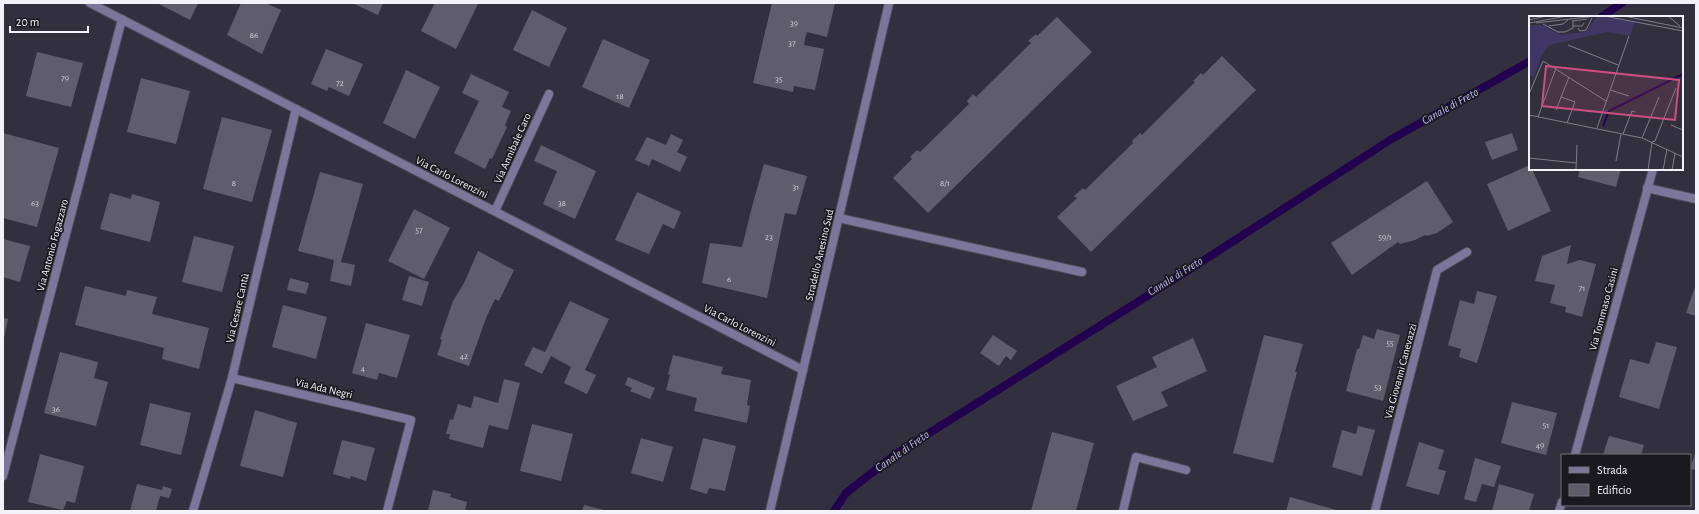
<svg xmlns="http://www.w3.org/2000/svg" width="1699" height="514" font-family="'Alegreya Sans',sans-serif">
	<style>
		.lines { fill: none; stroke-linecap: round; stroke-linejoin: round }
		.stream { stroke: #22024f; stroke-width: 8 }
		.building { fill: #5f5d6c }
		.service-casing { stroke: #514f5c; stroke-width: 10 }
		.minor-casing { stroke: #514f5c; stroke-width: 10 }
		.service { stroke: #7c769b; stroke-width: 8 }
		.minor { stroke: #7c769b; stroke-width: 8 }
		.labels { text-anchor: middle; stroke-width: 3.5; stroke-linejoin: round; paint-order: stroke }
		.number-label { font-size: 9px; fill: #cecdd7 }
		.street-label { font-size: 11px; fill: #f3f2fb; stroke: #1a191f }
		.water-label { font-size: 12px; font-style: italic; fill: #bfb4f5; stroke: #1a191f }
		.inset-river { fill: none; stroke: #22024f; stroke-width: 2 }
		.inset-road { fill: none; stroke: #7f7e8a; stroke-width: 1 }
		.view { fill: #ce4e83; fill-opacity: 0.15; stroke: #ce4e83; stroke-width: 2 }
		.inset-edge { fill: none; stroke: #f3f2fb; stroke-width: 2 }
	</style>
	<rect width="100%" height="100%" fill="#32303e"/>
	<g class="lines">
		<!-- stream -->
		<g class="stream">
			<path d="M1601,17L1622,3"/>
			<path d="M834,511L846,493L896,454L1198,264L1390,140L1530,61"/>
		</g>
	</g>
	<!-- building -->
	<g class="building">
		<path d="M157,3H198L190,20Z"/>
		<path d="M241,3H266L281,10L262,54L227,35Z"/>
		<path d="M352,3H383L378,15Z"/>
		<path d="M435,3L478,4L456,49L421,31Z"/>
		<path d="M772,3H835L827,37L807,32L805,39L804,45L824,49L815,90L794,86L793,92L753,83Z"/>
		<path d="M532,10L567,28L549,67L513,50Z"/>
		<path d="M1057,17L1092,52L928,213L893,178L912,159L910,157L917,150L920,152L969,104L967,101L973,94L976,97L1031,43L1028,41L1036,34L1037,36Z"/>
		<path d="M603,39L650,60L629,108L582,87Z"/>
		<path d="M326,49L363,64L349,96L329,87L327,91L311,84Z"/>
		<path d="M37,52L83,63L71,107L26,96Z"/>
		<path d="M1222,56L1256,90L1091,252L1057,217L1077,198L1074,196L1083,188L1085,190L1133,143L1132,141L1140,133L1142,135L1195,82L1193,81L1201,73L1203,75Z"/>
		<path d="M406,70L440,87L415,139L383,123Z"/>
		<path d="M471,74L509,92L502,107L511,111L505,125L507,127L492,159L490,158L485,169L454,153L479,101L462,93Z"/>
		<path d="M141,78L190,91L176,144L127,132Z"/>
		<path d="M222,117L272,130L252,202L203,189Z"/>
		<path d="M3,133L59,148L37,227L3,218Z"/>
		<path d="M1512,133L1518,150L1492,160L1485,142Z"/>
		<path d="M671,134L683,140L677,152L687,157L680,172L652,159L649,166L635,160L647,137L666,145Z"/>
		<path d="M541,145L596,171L575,219L543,204L557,171L534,161Z"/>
		<path d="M764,164L807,176L796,215L785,213L767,298L702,283L710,243L742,247L753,203Z"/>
		<path d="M1530,165V169H1532L1551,211L1508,231L1487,184Z"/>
		<path d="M1580,169H1621L1616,187L1578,177Z"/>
		<path d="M320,172L363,184L341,262L355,265L351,286L330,281L334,260L298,251Z"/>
		<path d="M1427,181L1453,222L1437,233L1427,236L1425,235L1415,240L1400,244L1398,242L1352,275L1331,243Z"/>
		<path d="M637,192L681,212L674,229L663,224L649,254L615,240Z"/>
		<path d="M110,193L131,199L132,194L160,202L150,242L100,229Z"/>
		<path d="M414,209L450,228L424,279L388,261Z"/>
		<path d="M194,236L234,246L222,292L182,282Z"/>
		<path d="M3,239L30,246L20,282L3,277Z"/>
		<path d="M1571,245L1567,264L1580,260L1596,264L1582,317L1565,312L1566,307L1550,303L1555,285L1535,281L1542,256Z"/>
		<path d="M478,251L514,270L499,301L495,299L486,318L469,366L437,355L442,340L440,339L453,301L464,283Z"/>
		<path d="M409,276L429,282L422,306L402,300Z"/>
		<path d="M290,278L309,283L306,294L287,290Z"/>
		<path d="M1696,284V316L1686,313Z"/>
		<path d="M85,286L126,296L127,290L157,297L152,314L209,328L199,369L162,359L164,348L75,325Z"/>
		<path d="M1477,291L1497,296L1477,363L1459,357L1461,349L1448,345L1460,300L1474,304Z"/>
		<path d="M570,301L609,319L585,370L596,375L587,394L564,383L571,367L551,356L542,374L524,365L533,347L545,352Z"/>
		<path d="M283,305L327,317L316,359L272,347Z"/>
		<path d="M3,318L8,319L4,338H3Z"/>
		<path d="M366,323L410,335L397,378L379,373L377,380L352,373Z"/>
		<path d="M1377,329L1400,335L1383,401L1346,391L1357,349H1359L1363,335L1374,339Z"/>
		<path d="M993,335L1017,351L1011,360L1006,356L999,366L980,353Z"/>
		<path d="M1264,335L1303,344L1295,372H1297L1273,463L1233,453Z"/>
		<path d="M1193,338L1207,371L1161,392L1168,406L1133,421L1116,386L1157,367L1152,357Z"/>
		<path d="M1656,342L1677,347L1659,409L1619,397L1630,359L1649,364Z"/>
		<path d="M60,352L98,362L94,378L108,382L96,426L44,413Z"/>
		<path d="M673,355L723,367L721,374L751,380L747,405L750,406L747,423L694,411L697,398L666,390L670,375L668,374Z"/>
		<path d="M628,377L655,388L650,399L630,391L632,388L625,385Z"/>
		<path d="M504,379L520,383L508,430L489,425L483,448L449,439L450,434H446L450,419L453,420L458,404L471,408L474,396L498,403Z"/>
		<path d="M1512,402L1557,413L1546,455L1501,443Z"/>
		<path d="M150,403L191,413L181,455L140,445Z"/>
		<path d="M255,410L297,423L283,477L240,466Z"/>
		<path d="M532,424L573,434L561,481L520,471Z"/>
		<path d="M1358,426L1375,430L1362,476L1332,467L1342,430L1356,434Z"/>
		<path d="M1052,432L1094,443L1076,511H1031Z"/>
		<path d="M1609,436L1644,445L1641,455H1603Z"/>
		<path d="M641,438L673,447L663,482L631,473Z"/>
		<path d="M703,438L736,446L725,491L709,488L707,494L690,489Z"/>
		<path d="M342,440L375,448L366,481L351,476L350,479L333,474Z"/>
		<path d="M1419,442L1444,450L1438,469L1446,471L1439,495L1406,486Z"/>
		<path d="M1696,451V470L1690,469Z"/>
		<path d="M40,454L84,466L75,503L67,501L63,510L28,502Z"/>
		<path d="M1475,458L1501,466L1494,487L1482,484L1476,502L1464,499Z"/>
		<path d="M137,484L162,490L163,486L172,489L169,498L160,496L156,511H130Z"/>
		<path d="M1499,484L1534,494L1529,511H1492Z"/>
		<path d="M433,490L451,494L450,497L467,502L465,511H428Z"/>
		<path d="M1290,497L1340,511H1286Z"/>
		<path d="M584,505L604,510V511H582Z"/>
	</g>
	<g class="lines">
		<!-- service casing -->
		<g class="service-casing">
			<path id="service" d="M839,218L1082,272"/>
		</g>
		<!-- minor casing -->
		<g class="minor-casing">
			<g id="minor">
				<path d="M90,3L803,370"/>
				<path d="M1647,188L1696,199"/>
				<path d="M495,211L549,94"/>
				<path d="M232,378L411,420L387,511"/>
				<path d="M1575,455L1653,169"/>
				<path d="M3,476L122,19"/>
				<path d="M193,511L232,378L296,109"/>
				<path d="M770,511L889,3"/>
				<path d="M1123,511L1136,457L1186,470"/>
				<path d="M1375,511L1437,270L1467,252"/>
				<path d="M1559,511L1562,502"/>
			</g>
		</g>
		<!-- service -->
		<use href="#service" class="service"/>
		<!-- minor -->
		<use href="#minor" class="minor"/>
	</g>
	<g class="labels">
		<!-- number labels -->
		<g class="number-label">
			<text x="794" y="26">39</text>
			<text x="254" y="38">86</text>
			<text x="792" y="46">37</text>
			<text x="65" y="81">79</text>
			<text x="779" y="82">35</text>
			<text x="340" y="86">72</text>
			<text x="620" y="99">18</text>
			<text x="234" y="186">8</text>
			<text x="945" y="186">8/1</text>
			<text x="796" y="190">31</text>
			<text x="35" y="206">63</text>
			<text x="562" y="206">38</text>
			<text x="419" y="233">57</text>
			<text x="769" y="240">23</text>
			<text x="1385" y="240">59/1</text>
			<text x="729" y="282">6</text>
			<text x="1582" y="291">71</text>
			<text x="1390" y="346">55</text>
			<text x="464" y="359">42</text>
			<text x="363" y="371">4</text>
			<text x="1378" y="390">53</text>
			<text x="56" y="412">36</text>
			<text x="1546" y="428">51</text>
			<text x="1540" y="448">49</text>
		</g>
		<!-- street labels -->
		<g class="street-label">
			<text transform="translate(512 148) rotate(-66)" y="4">Via Annibale Caro</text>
			<text transform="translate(452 177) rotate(27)" y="4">Via Carlo Lorenzini</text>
			<text transform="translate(52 245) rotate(-75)" y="4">Via Antonio Fogazzaro</text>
			<text transform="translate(819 255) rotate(-77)" y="4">Stradello Anesino Sud</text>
			<text transform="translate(237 308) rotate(-77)" y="4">Via Cesare Cantù</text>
			<text transform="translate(1603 309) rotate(-75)" y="4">Via Tommaso Casini</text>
			<text transform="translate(740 325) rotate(27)" y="4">Via Carlo Lorenzini</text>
			<text transform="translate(1400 371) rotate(-75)" y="4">Via Giovanni Canevazzi</text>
			<text transform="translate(324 388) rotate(13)" y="4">Via Ada Negri</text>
		</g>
		<!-- water labels -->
		<g class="water-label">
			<text transform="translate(1450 106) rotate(-29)" y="4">Canale di Freto</text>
			<text transform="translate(1175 276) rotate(-32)" y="4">Canale di Freto</text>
			<text transform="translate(902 451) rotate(-35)" y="4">Canale di Freto</text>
		</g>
	</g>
	<!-- overview -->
	<g transform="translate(1529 16)">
		<rect width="154" height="154" fill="#32303e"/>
		<path d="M69,0L106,6L101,20L78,16L20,29L12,41L5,61L0,59V9H13L32,19L56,16Z" fill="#413765"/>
		<path class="inset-river" d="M74,110L80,95L154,58"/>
		<path class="inset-road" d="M75,0L154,15M95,0L154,12M139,0L151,10M0,4L17,0M44,5L58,3M0,7L38,0M7,7L67,0M14,8L29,16H36L44,12V4M20,10L34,8L39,4M44,10H53L55,7M49,12L51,15L57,14L63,2M39,29L89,49M81,74L100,80M0,78L14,45L77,85M32,81L46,86L38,107M27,94L40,61M0,99L113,122L154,141M9,101L27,52M142,109L154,114M68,112L100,20M94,118L103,95L106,96M113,122L130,81M0,142L47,147M87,145L92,118M47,154L48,129M119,154L123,126L126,125L147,72M134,154L138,133M143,154L146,137"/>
		<path class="view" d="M17,50L150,64L146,104L13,90Z"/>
		<rect width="154" height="154" class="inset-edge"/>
	</g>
	<!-- border -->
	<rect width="1699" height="514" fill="none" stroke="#f3f2fb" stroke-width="8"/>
	<!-- legend -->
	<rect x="1561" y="454" width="130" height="52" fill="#1a191f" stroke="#717077"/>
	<rect x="1569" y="467" width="20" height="6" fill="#7c769b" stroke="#717077"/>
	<text x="1597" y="474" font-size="12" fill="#f3f2fb">Strada</text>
	<rect x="1569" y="484" width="20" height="12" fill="#5f5d6c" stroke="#717077"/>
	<text x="1597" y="494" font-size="12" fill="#f3f2fb">Edificio</text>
	<!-- scale -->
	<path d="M10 26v6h78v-6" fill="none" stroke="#f3f2fb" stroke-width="2"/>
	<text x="16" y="26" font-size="12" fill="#f3f2fb" stroke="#1a191f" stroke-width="3" paint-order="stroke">20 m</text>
</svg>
